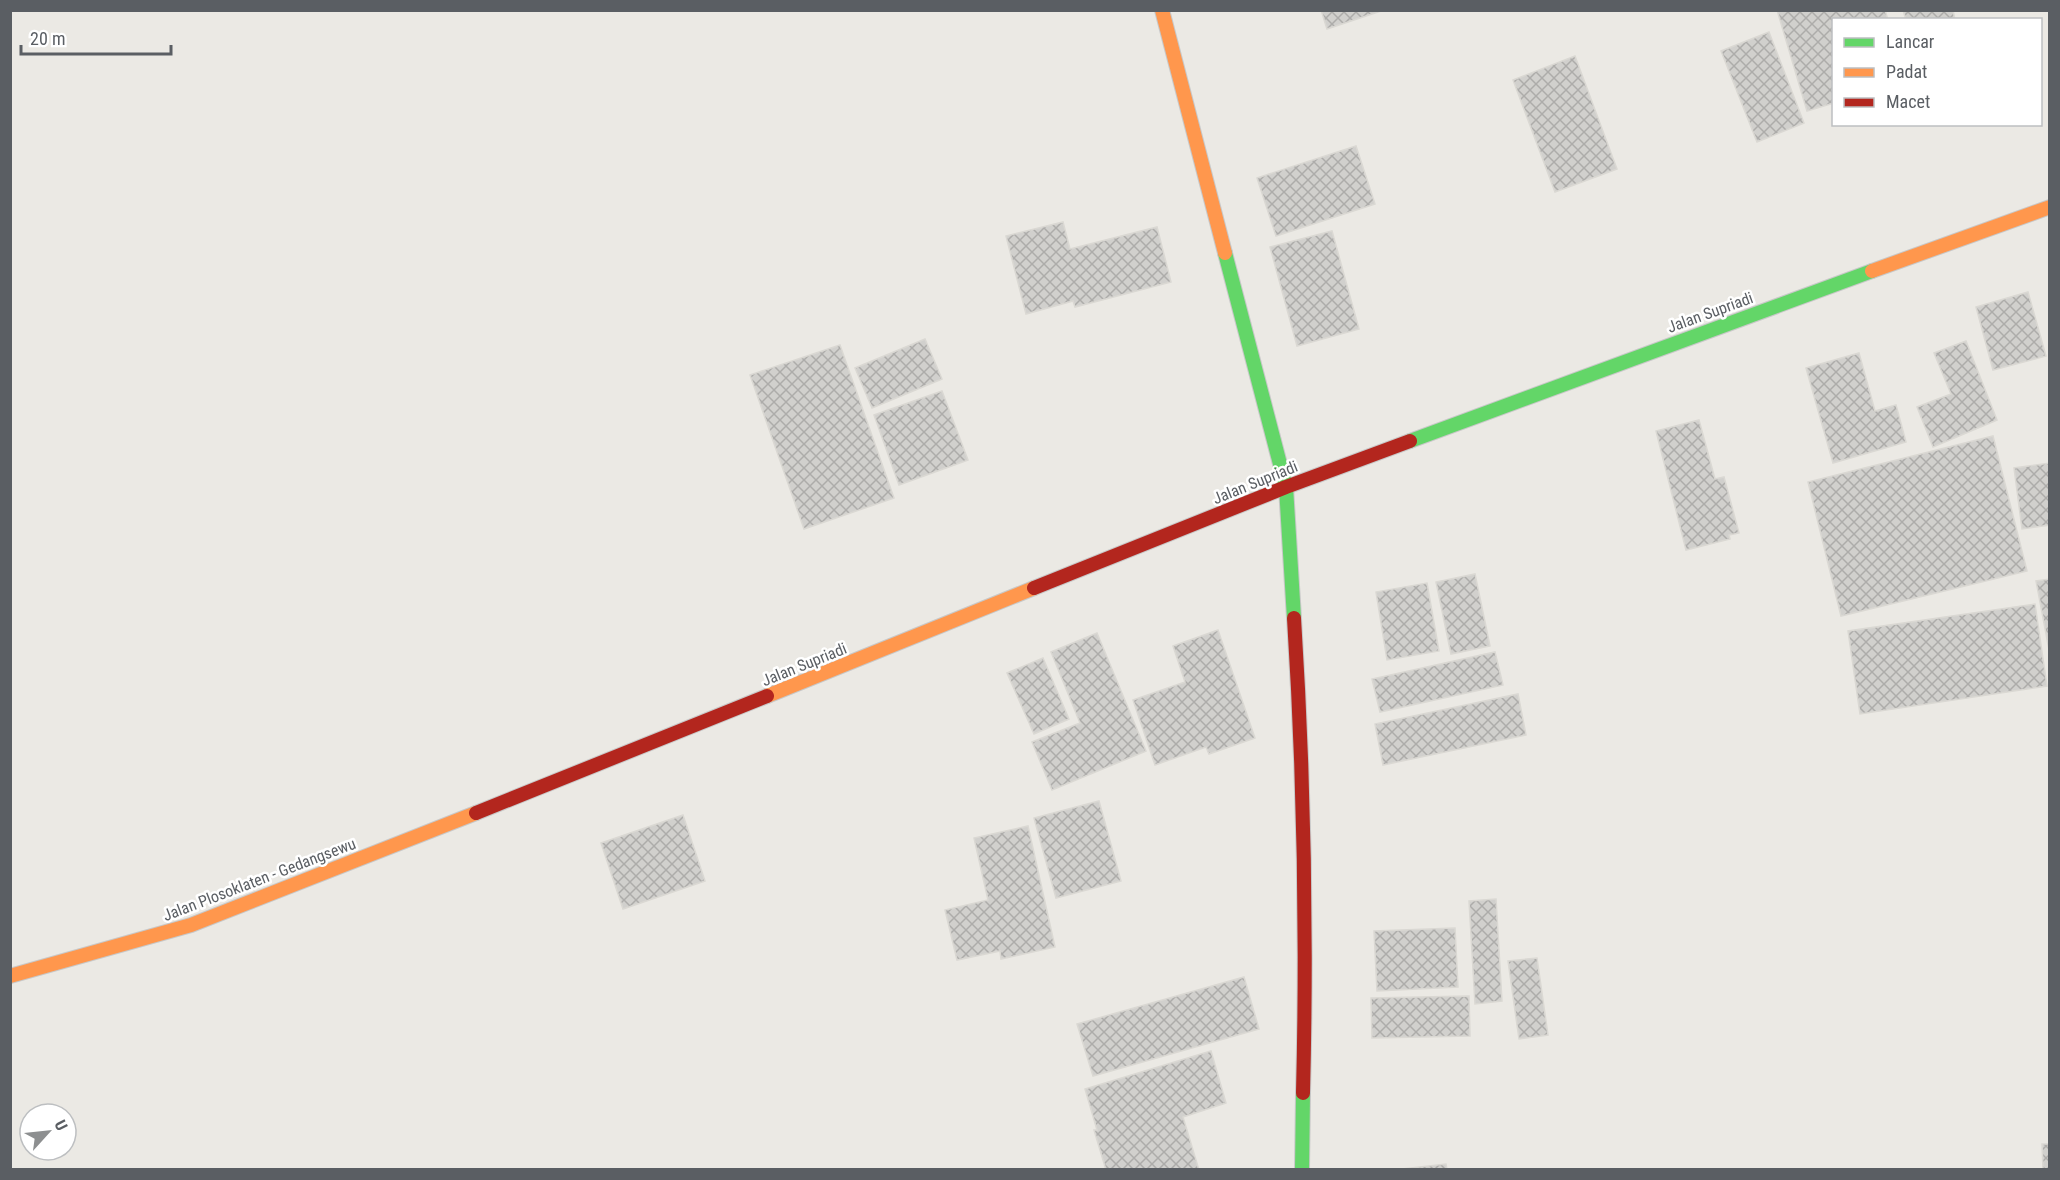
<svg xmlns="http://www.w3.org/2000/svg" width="2060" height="1180" font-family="'Roboto Condensed',sans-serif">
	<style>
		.building { fill: url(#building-cross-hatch); stroke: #dad8d3; stroke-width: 1.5 }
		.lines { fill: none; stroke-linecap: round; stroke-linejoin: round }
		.fast-casing { stroke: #c8c8c8; stroke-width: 16 }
		.slow-casing { stroke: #c8c8c8; stroke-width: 16 }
		.jam-casing { stroke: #c8c8c8; stroke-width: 16 }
		.fast { stroke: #63d668; stroke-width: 14 }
		.slow { stroke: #ff974d; stroke-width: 14 }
		.jam { stroke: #b3261e; stroke-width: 14 }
		.labels { text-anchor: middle; stroke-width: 5; stroke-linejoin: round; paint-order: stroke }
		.street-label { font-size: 16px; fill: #5a5e63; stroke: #fff }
	</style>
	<defs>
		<pattern id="building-cross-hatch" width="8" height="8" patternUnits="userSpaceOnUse" patternTransform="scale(1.5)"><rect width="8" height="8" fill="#d1d0cd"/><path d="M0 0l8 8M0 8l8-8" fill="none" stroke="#adacaa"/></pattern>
	</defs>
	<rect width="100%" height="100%" fill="#ebe9e4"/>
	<!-- building -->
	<g class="building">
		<path d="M1321,10H1384L1327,29Z"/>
		<path d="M1777,10H1885L1888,20H1834V103L1807,111Z"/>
		<path d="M1903,10H1953L1955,20H1906Z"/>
		<path d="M1769,32L1804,123L1757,142L1721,51Z"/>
		<path d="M1575,56L1617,169L1555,192L1513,80Z"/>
		<path d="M1356,146L1375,204L1276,236L1257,178Z"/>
		<path d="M1063,222L1070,249L1157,227L1171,282L1075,307L1073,301L1026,314L1006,236Z"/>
		<path d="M1332,231L1359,329L1297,346L1270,247Z"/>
		<path d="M2028,292L2046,356L1993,370L1976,307Z"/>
		<path d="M925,339L942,379L872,408L855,368Z"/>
		<path d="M1966,341L1997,420L1933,447L1917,407L1951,394L1934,353Z"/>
		<path d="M840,345L894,498L804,529L750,375Z"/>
		<path d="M1859,353L1875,411L1896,405L1906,442L1833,463L1806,368Z"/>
		<path d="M942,391L968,460L899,485L874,415Z"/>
		<path d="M1699,420L1715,479L1724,477L1739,533L1729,535L1730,539L1686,550L1656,431Z"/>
		<path d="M1993,436L2027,571L1841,616L1808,482Z"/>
		<path d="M2050,463V525L2022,529L2014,468Z"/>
		<path d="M1475,574L1490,646L1451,654L1436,582Z"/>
		<path d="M2050,579V655L2036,581Z"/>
		<path d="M1427,583L1439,651L1387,660L1376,592Z"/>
		<path d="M2035,604L2047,686L1860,714L1848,631Z"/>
		<path d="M1218,630L1255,738L1209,754L1206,747L1155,765L1133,700L1185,682L1173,646Z"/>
		<path d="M1097,633L1146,751L1052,790L1032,742L1080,723L1051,652Z"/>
		<path d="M1495,652L1503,685L1380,712L1372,679Z"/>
		<path d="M1043,658L1069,719L1034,734L1007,673Z"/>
		<path d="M1518,694L1526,735L1383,765L1375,724Z"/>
		<path d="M1099,801L1121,881L1056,898L1034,818Z"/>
		<path d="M683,815L705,881L623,909L601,843Z"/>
		<path d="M1028,826L1055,947L1001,959L1000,951L957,960L945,910L988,900L974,838Z"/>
		<path d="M1496,899L1502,1001L1475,1004L1469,901Z"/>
		<path d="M1455,928L1458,987L1377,991L1374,931Z"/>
		<path d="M1537,958L1548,1035L1519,1039L1508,961Z"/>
		<path d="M1244,977L1259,1029L1093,1076L1077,1024Z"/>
		<path d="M1469,996L1470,1036L1372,1038L1371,998Z"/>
		<path d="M1211,1051L1226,1103L1183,1117L1199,1170H1106L1094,1130H1097L1085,1089Z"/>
		<path d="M2042,1144H2050V1170H2043Z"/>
		<path d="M1446,1164L1447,1170H1393Z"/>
	</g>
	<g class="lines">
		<!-- fast casing -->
		<g class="fast-casing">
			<g id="fast">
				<path d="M1225,253L1286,487L1294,618"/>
				<path d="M1410,441L1872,271"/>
				<path d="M1302,1170L1303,1093"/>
			</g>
		</g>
		<!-- slow casing -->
		<g class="slow-casing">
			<g id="slow">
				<path d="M1162,10L1225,253"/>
				<path d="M1872,271L2050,207"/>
				<path d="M767,696L1034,588"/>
				<path d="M10,976L191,925L476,813"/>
			</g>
		</g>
		<!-- jam casing -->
		<g class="jam-casing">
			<g id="jam">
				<path d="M1034,588L1286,487L1410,441"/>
				<path d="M1294,618C1304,776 1307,935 1303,1093"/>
				<path d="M476,813L767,696"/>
			</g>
		</g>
		<!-- fast -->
		<use href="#fast" class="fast"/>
		<!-- slow -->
		<use href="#slow" class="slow"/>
		<!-- jam -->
		<use href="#jam" class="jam"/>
	</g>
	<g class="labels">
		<!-- street labels -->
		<g class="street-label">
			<text transform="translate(1710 312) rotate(-20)" y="6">Jalan Supriadi</text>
			<text transform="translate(1255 482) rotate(-22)" y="6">Jalan Supriadi</text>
			<text transform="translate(804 664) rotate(-22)" y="6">Jalan Supriadi</text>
			<text transform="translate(259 879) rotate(-21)" y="6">Jalan Plosoklaten - Gedangsewu</text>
		</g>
	</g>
	<!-- border -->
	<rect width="2060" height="1180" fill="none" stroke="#5a5e63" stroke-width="24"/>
	<!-- legend -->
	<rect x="1832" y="18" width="210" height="108" fill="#ffffff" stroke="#bdbfc1" stroke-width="1.5"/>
	<rect x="1844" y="38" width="30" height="9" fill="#63d668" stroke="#bdbfc1" stroke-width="1.5"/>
	<text x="1886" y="48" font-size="18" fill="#5a5e63">Lancar</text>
	<rect x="1844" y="68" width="30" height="9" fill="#ff974d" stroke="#bdbfc1" stroke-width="1.5"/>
	<text x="1886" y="78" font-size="18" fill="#5a5e63">Padat</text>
	<rect x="1844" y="98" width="30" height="9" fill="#b3261e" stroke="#bdbfc1" stroke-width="1.5"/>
	<text x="1886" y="108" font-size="18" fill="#5a5e63">Macet</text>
	<!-- north arrow -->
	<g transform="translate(48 1132) rotate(63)"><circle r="28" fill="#ffffff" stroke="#bdbfc1" stroke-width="1.5"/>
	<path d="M0-4.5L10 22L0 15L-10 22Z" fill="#8d8f90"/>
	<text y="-9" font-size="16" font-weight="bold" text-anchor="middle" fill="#5a5e63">U</text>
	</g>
	<!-- scale -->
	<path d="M21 45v9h150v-9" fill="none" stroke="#5a5e63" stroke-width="3"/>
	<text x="30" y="45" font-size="18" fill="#5a5e63" stroke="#ffffff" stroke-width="4.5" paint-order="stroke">20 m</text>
</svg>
